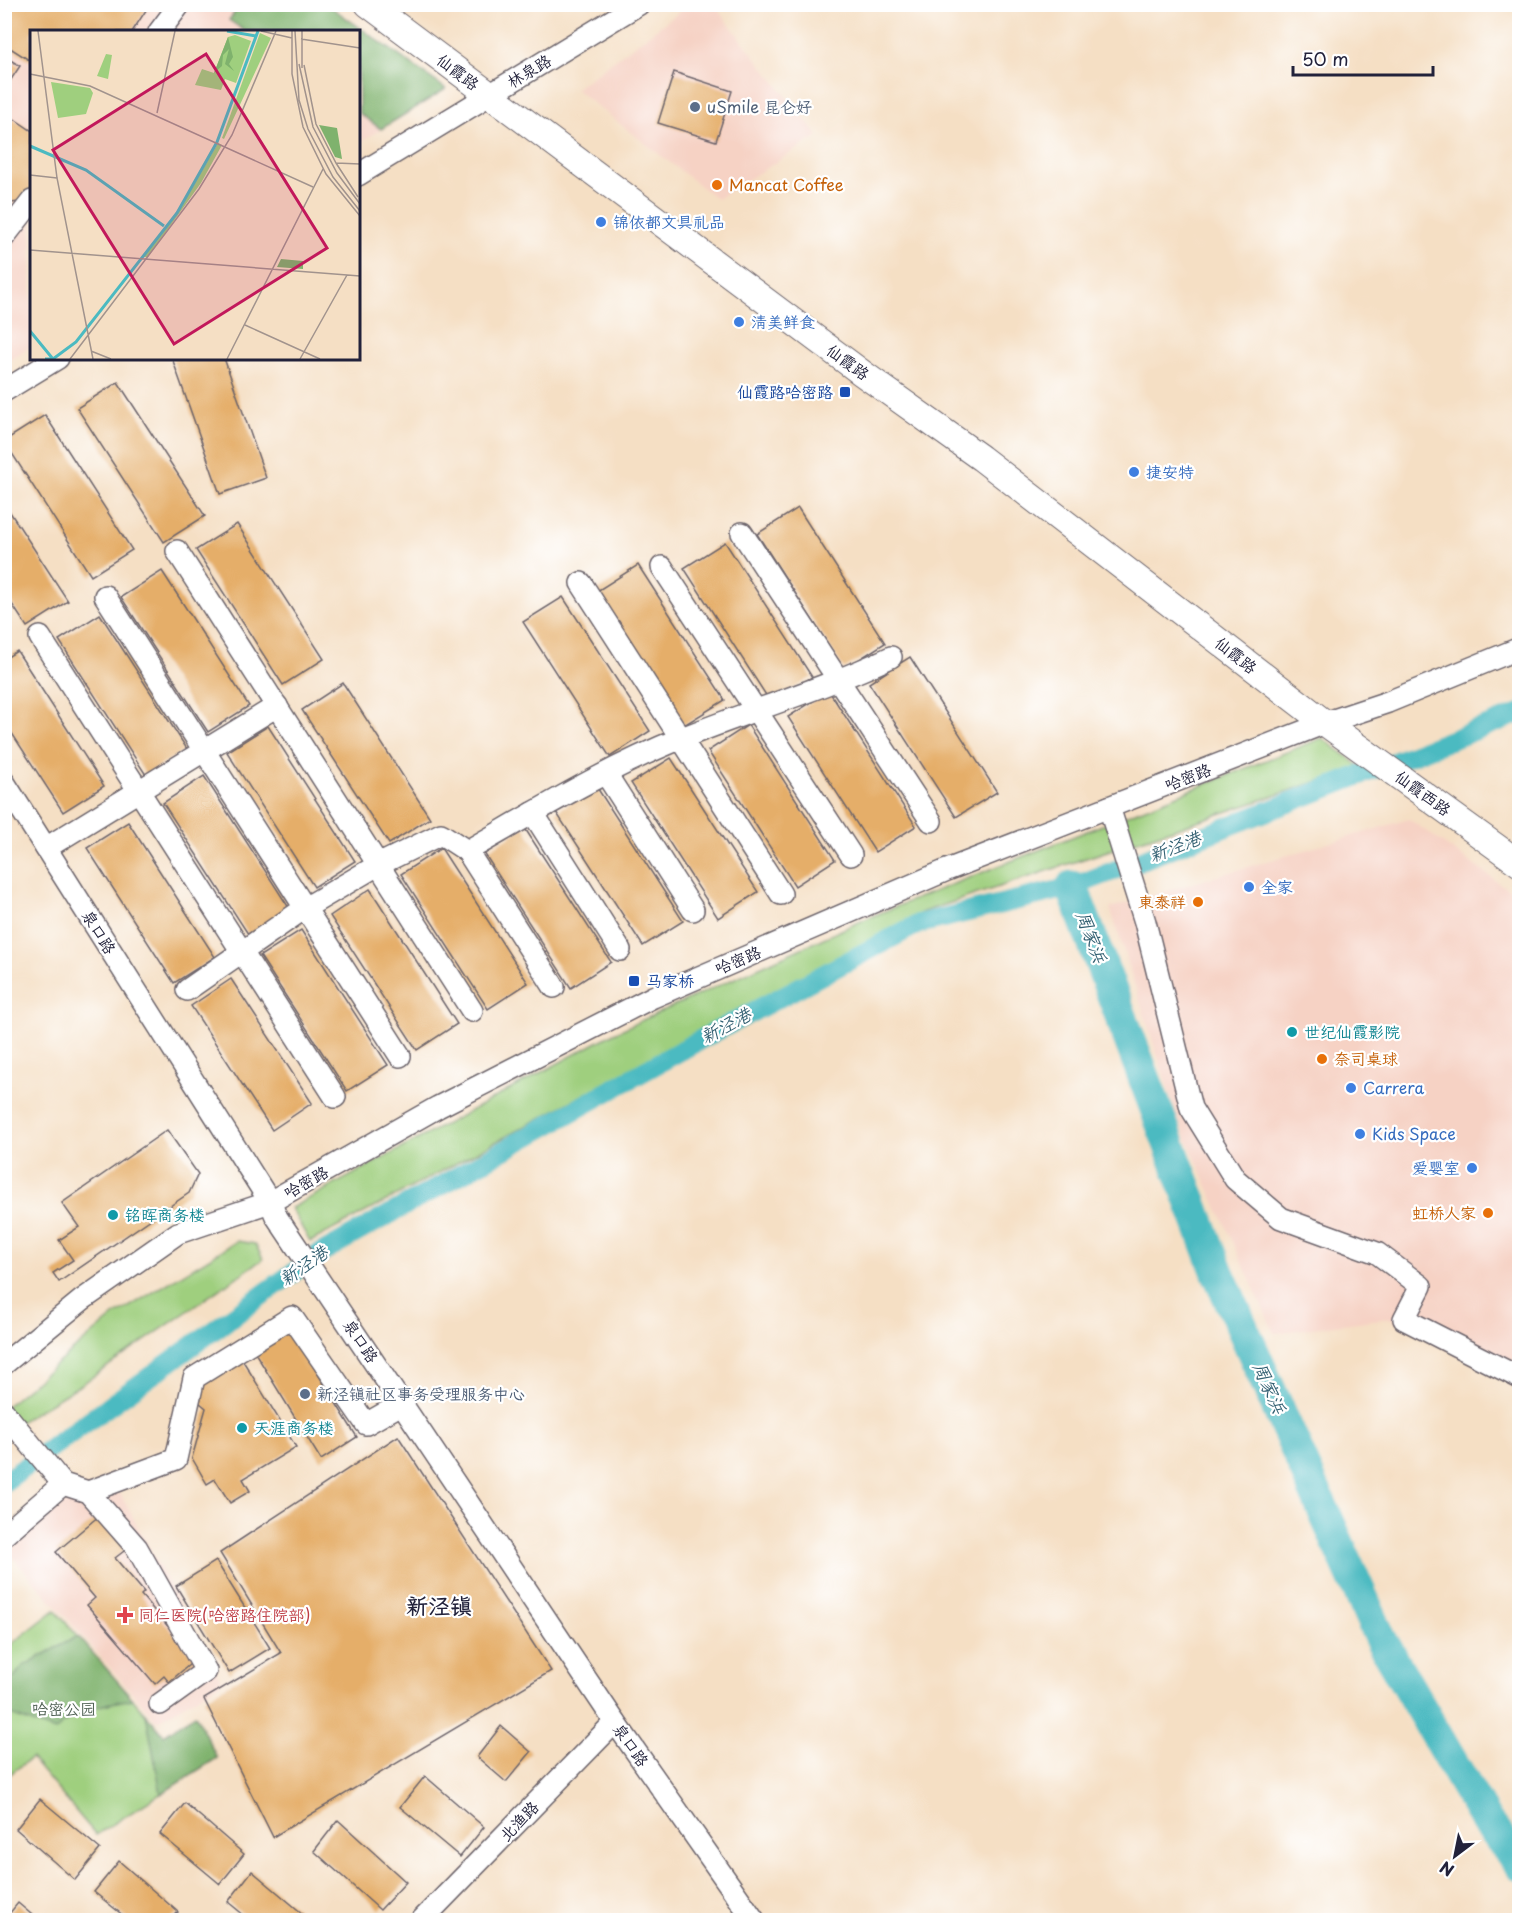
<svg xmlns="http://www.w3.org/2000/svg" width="1524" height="1925" font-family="'Playpen Sans','LXGW WenKai TC',sans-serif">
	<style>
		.built { fill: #f6d2c4 }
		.green { fill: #9fcf7e; stroke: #60785c; stroke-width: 1.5 }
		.forest { fill: #7fb26d; stroke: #506a54; stroke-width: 1.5 }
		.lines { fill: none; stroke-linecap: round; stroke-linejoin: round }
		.canal { stroke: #4bbac1; stroke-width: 20 }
		.river { stroke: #4bbac1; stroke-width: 33 }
		.building { fill: #e5ae69 }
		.minor-casing { stroke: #6c646b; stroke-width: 24 }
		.major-casing { stroke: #6c646b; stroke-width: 28 }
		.minor { stroke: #fff; stroke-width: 21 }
		.major { stroke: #fff; stroke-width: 26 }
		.service-dot { fill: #5c6f8a; stroke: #fff; stroke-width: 2 }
		.food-dot { fill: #e8710a; stroke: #fff; stroke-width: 2 }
		.shop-dot { fill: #3f7fe0; stroke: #fff; stroke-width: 2 }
		.transit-dot { fill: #1a4fb4; stroke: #fff; stroke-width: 2 }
		.culture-dot { fill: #0f9aa8; stroke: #fff; stroke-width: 2 }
		.health-dot { fill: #e0444e; stroke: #fff; stroke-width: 2 }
		.labels { text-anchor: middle; stroke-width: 4.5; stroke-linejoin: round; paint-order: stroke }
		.street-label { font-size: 16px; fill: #22223b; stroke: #fff }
		.service-label { font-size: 16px; fill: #4e5e75; stroke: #fff; text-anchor: start }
		.food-label { font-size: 16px; fill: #c56008; stroke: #fff; text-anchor: start }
		.shop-label { font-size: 16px; fill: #366cbe; stroke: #fff; text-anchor: start }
		.transit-label { font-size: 16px; fill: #164399; stroke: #fff; text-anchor: end }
		.culture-label { font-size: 16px; fill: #0d838f; stroke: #fff; text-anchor: start }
		.health-label { font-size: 16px; fill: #be3a42; stroke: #fff; text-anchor: start }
		.park-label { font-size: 16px; fill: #4e5f52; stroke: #fff }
		.water-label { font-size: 18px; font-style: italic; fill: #325f71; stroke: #fff }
		.district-label { font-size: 22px; font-weight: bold; fill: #22223b; stroke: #fff }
		.inset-river { fill: none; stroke: #4bbac1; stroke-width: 3 }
		.inset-road { fill: none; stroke: #a1938d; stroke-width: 1.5 }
		.view { fill: #c2185b; fill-opacity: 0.15; stroke: #c2185b; stroke-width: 3 }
		.inset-edge { fill: none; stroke: #22223b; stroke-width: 3 }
	</style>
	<rect width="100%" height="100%" fill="#fff"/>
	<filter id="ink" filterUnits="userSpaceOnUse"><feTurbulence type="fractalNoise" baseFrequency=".0167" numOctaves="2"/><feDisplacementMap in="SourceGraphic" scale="12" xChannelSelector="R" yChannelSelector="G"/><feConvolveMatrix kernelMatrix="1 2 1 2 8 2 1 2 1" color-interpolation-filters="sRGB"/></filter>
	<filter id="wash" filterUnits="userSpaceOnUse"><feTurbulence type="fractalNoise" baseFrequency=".008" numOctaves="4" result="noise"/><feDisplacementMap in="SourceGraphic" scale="24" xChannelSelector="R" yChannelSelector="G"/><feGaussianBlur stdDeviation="1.35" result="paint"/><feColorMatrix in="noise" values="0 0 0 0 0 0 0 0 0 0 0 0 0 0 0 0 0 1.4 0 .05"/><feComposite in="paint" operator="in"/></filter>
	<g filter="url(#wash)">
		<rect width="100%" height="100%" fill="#f5dfc4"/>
		<!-- built -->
		<g class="built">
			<path d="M5,5H328L446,89L359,143L358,32H32L31,346L5,363Z"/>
			<path d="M689,5H714L818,136L717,199L575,89Z"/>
			<path d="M1409,819L1519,897V1387L1389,1318L1274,1333L1178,1120L1110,908Z"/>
			<path d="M117,1488L222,1682L157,1721L5,1548L4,1544L49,1508Z"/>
		</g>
		<!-- green -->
		<g class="green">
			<path d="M1322,738L1361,767L923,912L310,1242L291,1208L614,1033L870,917Z"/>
			<path d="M237,1241L255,1244L263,1259L82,1384L16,1424L5,1434V1407L114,1316Z"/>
			<path d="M55,1610L164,1735L195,1714L217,1758L96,1835L31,1758L5,1778V1649Z"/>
		</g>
		<!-- forest -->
		<g class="forest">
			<path d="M240,5H328L446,89L381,129L359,113L358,32L245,31L229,20Z"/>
			<path d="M78,1636L133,1699C103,1704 77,1709 55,1731L5,1713V1688L23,1666Z"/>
			<path d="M146,1714L164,1735L195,1714L217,1758L161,1794Z"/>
		</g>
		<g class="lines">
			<!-- canal -->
			<path class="canal" d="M4,1482L319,1254L698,1041L918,924L1072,887L1520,713"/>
			<!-- river -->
			<path class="river" d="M1072,887L1218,1273L1380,1638L1487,1823L1520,1864"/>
		</g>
		<g id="blocks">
			<!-- building -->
			<g class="building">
				<path d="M4,4H150L132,32H32V62L4,44Z"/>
				<path d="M4,56L20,66L4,90Z"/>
				<path d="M674,72L732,91L716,141L658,123Z"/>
				<path d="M13,118L32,131V193L26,201L4,204V119Z"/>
				<path d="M172,358H224L266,478L220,494Z"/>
				<path d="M118,382L205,516L164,542L77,408Z"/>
				<path d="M45,415L132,550L91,576L4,441Z"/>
				<path d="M4,503L68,601L27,627L4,592Z"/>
				<path d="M798,508L885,643L844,669L757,534Z"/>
				<path d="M237,524L324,659L283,685L196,550Z"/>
				<path d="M725,542L812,677L771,703L684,568Z"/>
				<path d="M638,565L725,700L684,725L597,591Z"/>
				<path d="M162,571L249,706L208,732L121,597Z"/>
				<path d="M563,597L650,731L610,757L523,622Z"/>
				<path d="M100,614L187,749L146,775L59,640Z"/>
				<path d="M17,651L104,786L63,812L4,721V659Z"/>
				<path d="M910,657L997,792L956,817L869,683Z"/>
				<path d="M343,683L430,818L389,844L302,710Z"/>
				<path d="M829,691L916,826L875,852L788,717Z"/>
				<path d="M748,725L835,860L795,886L708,751Z"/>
				<path d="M268,726L355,861L314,887L227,752Z"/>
				<path d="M671,758L758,892L718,918L631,783Z"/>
				<path d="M204,776L291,911L250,937L163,803Z"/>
				<path d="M596,786L683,921L643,946L556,812Z"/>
				<path d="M128,822L215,957L174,983L87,848Z"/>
				<path d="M524,827L611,962L571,988L484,853Z"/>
				<path d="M441,848L528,983L488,1009L401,874Z"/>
				<path d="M370,889L457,1024L417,1050L330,916Z"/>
				<path d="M301,930L388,1065L347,1091L260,956Z"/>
				<path d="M231,979L312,1103L272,1130L191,1006Z"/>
				<path d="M167,1130L198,1174L189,1193L59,1282L53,1273L73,1260L59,1240L79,1227L62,1203Z"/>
				<path d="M290,1329L357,1437L321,1460L254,1351Z"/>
				<path d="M240,1356L296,1447L243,1479L250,1491L230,1503L215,1479L207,1484L192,1458L206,1408L200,1403L204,1377Z"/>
				<path d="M398,1436L551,1671L273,1837L204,1699L281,1653L220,1553Z"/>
				<path d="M100,1515L128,1548L115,1558L144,1592L141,1595L196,1659L169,1682L164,1676L155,1684L87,1605L95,1598L56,1552Z"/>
				<path d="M216,1561L270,1648L229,1673L176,1586Z"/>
				<path d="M501,1726L531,1752L506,1782L477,1757Z"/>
				<path d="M425,1776L484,1827L460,1857L400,1807Z"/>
				<path d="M40,1799L100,1849L75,1880L16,1829Z"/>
				<path d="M185,1803L244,1854L220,1884L160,1834Z"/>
				<path d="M338,1820L406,1882L380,1910L314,1851Z"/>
				<path d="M119,1861L178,1912L171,1920H129L94,1892Z"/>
				<path d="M252,1871L310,1920H250L228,1902Z"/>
				<path d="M18,1903L38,1920H4Z"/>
			</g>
		</g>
	</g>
	<g filter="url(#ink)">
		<use href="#blocks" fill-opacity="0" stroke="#6c646b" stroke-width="1.5"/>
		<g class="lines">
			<!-- minor casing -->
			<g class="minor-casing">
				<g id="minor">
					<path d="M159,32L180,4"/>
					<path d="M358,175L639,4"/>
					<path d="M4,237L32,201"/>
					<path d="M4,391L58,358"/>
					<path d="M742,533L931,821"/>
					<path d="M177,551L472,1011"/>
					<path d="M662,567L851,855"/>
					<path d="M581,583L781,894"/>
					<path d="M105,596L400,1056"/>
					<path d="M40,637L335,1097"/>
					<path d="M606,774L693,910"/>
					<path d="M4,782L270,1202L276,1216L615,1722L754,1920"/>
					<path d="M1109,807L1145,922L1191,1108L1235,1179L1281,1218L1377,1253L1421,1286L1404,1319L1520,1378"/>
					<path d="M533,813L620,950"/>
					<path d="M46,848L277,706"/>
					<path d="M467,851L554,987"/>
					<path d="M187,990L305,908L378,865L441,834L467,851C537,811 607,768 682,738C752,710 823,689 891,657"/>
					<path d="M4,1364L82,1300L178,1233L270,1202L438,1107L653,997L947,870L1325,723L1388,702L1520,648"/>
					<path d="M4,1412L63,1484L88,1492L137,1548L206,1671L160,1704"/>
					<path d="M88,1492L176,1459L194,1378L292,1317L366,1424L403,1403"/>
					<path d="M4,1535L63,1484"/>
					<path d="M422,1920L615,1722"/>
				</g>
			</g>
			<!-- major casing -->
			<g class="major-casing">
				<path id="major" d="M368,4L862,373L981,458L1325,723L1520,864"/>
			</g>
			<!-- minor -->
			<use href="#minor" class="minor"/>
			<!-- major -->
			<use href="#major" class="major"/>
		</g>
	</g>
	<!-- markers -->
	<g class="service-dot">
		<circle cx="695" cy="107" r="6"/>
		<circle cx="305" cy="1394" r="6"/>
	</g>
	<g class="food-dot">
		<circle cx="717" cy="185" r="6"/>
		<circle cx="1198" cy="902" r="6"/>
		<circle cx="1322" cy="1059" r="6"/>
		<circle cx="1488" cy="1213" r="6"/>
	</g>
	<g class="shop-dot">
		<circle cx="601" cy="222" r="6"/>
		<circle cx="739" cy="322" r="6"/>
		<circle cx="1134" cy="472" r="6"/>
		<circle cx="1249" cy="887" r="6"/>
		<circle cx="1351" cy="1088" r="6"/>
		<circle cx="1360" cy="1134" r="6"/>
		<circle cx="1472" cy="1168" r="6"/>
	</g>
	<g class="transit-dot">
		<rect x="839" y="386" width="12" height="12" rx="3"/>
		<rect x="628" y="975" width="12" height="12" rx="3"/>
	</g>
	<g class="culture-dot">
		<circle cx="1292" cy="1032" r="6"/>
		<circle cx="113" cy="1215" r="6"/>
		<circle cx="242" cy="1428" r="6"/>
	</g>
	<path class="health-dot" d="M122 1606h6v6h6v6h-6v6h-6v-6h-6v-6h6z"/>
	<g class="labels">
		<!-- street labels -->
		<g class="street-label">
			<text transform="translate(529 71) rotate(-31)" y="6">林泉路</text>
			<text transform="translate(458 72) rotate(37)" y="6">仙霞路</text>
			<text transform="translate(848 362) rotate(36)" y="6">仙霞路</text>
			<text transform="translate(1236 655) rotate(38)" y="6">仙霞路</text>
			<text transform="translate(1188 777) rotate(-21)" y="6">哈密路</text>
			<text transform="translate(1423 793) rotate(36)" y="6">仙霞西路</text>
			<text transform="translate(99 932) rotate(58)" y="6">泉口路</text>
			<text transform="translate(738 960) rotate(-23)" y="6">哈密路</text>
			<text transform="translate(306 1182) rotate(-30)" y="6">哈密路</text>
			<text transform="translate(361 1341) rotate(56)" y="6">泉口路</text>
			<text transform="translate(631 1745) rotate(55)" y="6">泉口路</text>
			<text transform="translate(519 1821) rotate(-46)" y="6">北渔路</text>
		</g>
		<!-- service labels -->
		<g class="service-label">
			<text x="707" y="113">uSmile 昆仑好</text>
			<text x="317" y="1400">新泾镇社区事务受理服务中心</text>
		</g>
		<!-- food labels -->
		<g class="food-label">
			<text x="729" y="191">Mancat Coffee</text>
			<text x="1186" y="908" text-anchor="end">東泰祥</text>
			<text x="1334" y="1065">奈司桌球</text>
			<text x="1476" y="1219" text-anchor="end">虹桥人家</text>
		</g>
		<!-- shop labels -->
		<g class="shop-label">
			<text x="613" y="228">锦依都文具礼品</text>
			<text x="751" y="328">清美鲜食</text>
			<text x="1146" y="478">捷安特</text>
			<text x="1261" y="893">全家</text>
			<text x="1363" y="1094">Carrera</text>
			<text x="1372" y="1140">Kids Space</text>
			<text x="1460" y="1174" text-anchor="end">爱婴室</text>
		</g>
		<!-- transit labels -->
		<g class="transit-label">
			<text x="833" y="398">仙霞路哈密路</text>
			<text x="646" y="987" text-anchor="start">马家桥</text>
		</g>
		<!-- culture labels -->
		<g class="culture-label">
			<text x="1304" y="1038">世纪仙霞影院</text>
			<text x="125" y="1221">铭晖商务楼</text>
			<text x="254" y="1434">天涯商务楼</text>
		</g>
		<!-- health labels -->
		<g class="health-label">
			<text x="138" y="1621">同仁医院(哈密路住院部)</text>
		</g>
		<!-- park labels -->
		<g class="park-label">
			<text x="64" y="1715">哈密公园</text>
		</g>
		<!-- water labels -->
		<g class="water-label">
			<text transform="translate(1175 847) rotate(-21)" y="6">新泾港</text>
			<text transform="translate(1091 937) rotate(69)" y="6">周家浜</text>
			<text transform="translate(726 1026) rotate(-28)" y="6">新泾港</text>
			<text transform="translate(304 1266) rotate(-35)" y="6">新泾港</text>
			<text transform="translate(1269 1388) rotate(66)" y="6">周家浜</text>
		</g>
		<!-- district labels -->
		<g class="district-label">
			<text x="439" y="1614">新泾镇</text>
		</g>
	</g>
	<!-- overview -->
	<g transform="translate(30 30)">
		<rect width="330" height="330" fill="#f5dfc4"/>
		<path d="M230,3L241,8L194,109L192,108ZM205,5L221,11L206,53L195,49L191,60L165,55L172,39L184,43L198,7ZM76,24L82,25L78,49L67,46ZM21,52L60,58L63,63L56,84L28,88ZM188,113L192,115L171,153L118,227H112L147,184Z" fill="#9fcf7e"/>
		<path d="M198,7L203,27L199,34L204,41L195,34L199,19L193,25L192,36L184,43ZM289,95L307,98L312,129L305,127ZM251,229L273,231V239L247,237Z" fill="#7fb26d"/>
		<path class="inset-river" d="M197,1L226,6M0,116L56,140L134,196M0,301L23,329M15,329H23L46,312L147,183L187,112L228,1"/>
		<path class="inset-road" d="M8,1L27,148L63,329M231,1L262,8M262,1V44L273,97L296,144L330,186M265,1L269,70L278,99L303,147L330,181M272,1V38M271,9L330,18M269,34L283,97L307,143L330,174M274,35L286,94L306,133L328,167M0,44L60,56L283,157M127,83L145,1M306,133L330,134M0,145L27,148M0,220L330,246M215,295L290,329M61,321L81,329M40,329L169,159L202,105L246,1M197,329L293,139M270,329L317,245"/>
		<path class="view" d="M176,24L297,218L144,314L23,120Z"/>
		<rect width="330" height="330" class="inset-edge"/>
	</g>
	<!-- margin -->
	<rect width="1524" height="1925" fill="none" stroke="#fff" stroke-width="24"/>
	<!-- north arrow -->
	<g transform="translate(1455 1856) rotate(212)" stroke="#ffffff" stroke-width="4.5" paint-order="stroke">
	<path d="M0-4.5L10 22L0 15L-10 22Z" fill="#22223b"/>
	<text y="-9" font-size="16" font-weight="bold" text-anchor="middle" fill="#22223b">N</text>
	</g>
	<!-- scale -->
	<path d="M1293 66v9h140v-9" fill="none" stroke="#22223b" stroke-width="3"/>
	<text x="1302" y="66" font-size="18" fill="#22223b" stroke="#ffffff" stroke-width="4.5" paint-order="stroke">50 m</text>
</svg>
